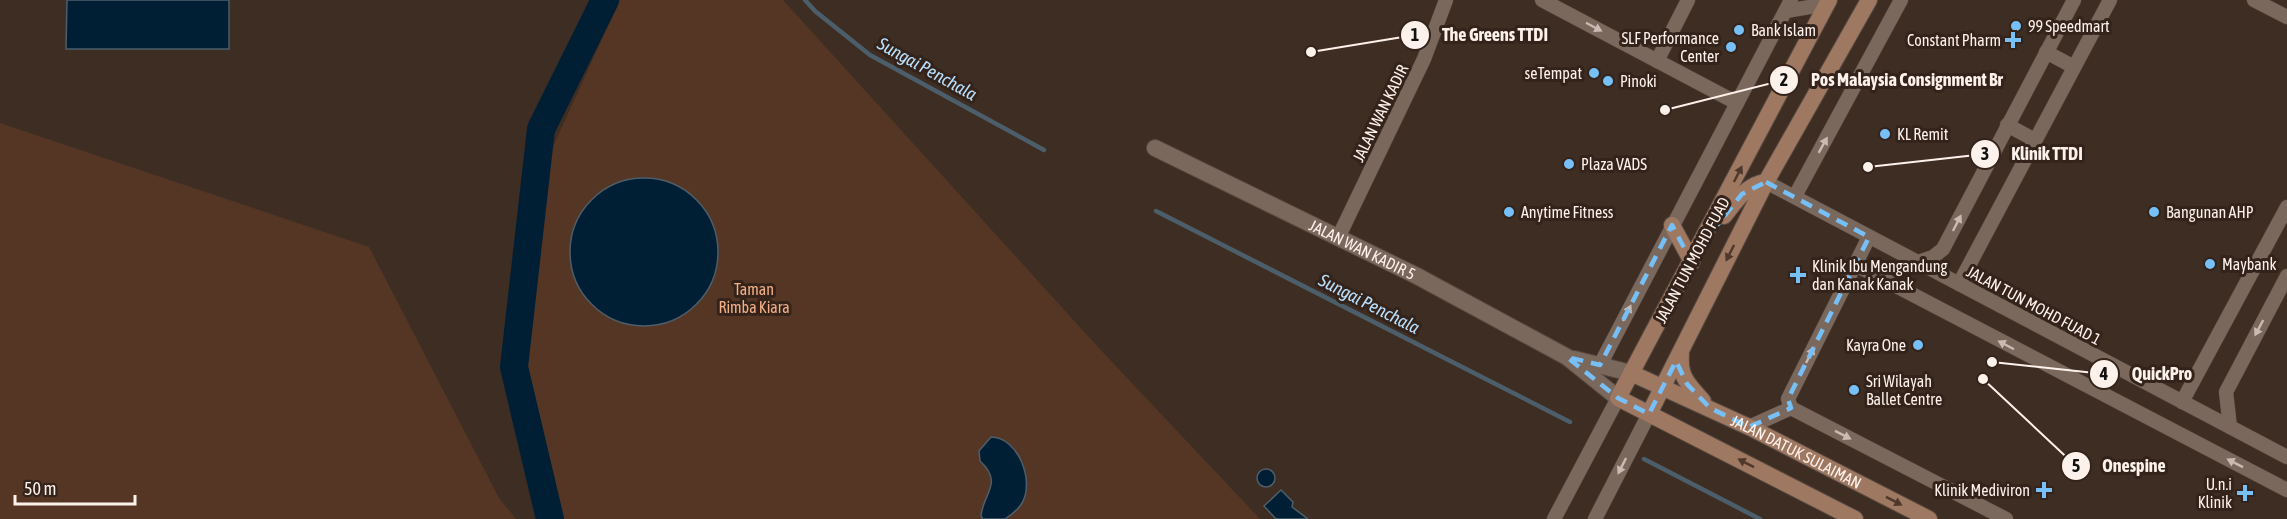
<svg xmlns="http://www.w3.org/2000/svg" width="2287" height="519" font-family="'Asap Condensed',sans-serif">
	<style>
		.green { fill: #553624 }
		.water { fill: #011f34; stroke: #4d5e6b; stroke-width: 1.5 }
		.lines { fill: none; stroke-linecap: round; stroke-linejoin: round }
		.stream { stroke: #4d5e6b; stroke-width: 4.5 }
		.river { stroke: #011f34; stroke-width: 28 }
		.minor-casing { stroke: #584a42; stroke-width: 15 }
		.tertiary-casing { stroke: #584a42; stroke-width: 18 }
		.secondary-casing { stroke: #584a42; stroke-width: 18 }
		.minor { stroke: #7b685d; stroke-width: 14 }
		.tertiary { stroke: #7b685d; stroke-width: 16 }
		.secondary { stroke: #9f7862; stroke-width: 16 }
		.oneway { fill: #c9bab2 }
		.oneway2 { fill: #4e382c }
		.marked { fill: none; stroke: #76c0f7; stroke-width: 4.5; stroke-dasharray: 12 8; stroke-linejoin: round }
		.poi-dot { fill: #76c0f7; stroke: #33231a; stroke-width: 2 }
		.labels { text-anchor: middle; stroke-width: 6; stroke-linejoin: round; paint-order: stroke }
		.poi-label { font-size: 16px; fill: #fdf1eb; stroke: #33231a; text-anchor: start }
		.street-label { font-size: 16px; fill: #fdf1eb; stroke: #33231a }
		.park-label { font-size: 16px; fill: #f3af87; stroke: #33231a }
		.water-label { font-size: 18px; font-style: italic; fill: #bae0fe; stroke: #33231a }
		.leader { fill: none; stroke: #fdf1eb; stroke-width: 2 }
		.callout-dot { fill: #fdf1eb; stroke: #33231a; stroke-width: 2 }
		.mark-label { font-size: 18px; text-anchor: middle; font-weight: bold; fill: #111 }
		.callout-label { font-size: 18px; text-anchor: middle; font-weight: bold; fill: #fdf1eb; stroke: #33231a; stroke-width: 6; stroke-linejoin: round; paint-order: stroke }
	</style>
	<rect width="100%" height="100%" fill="#3e2d23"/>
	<!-- green -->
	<g class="green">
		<path d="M620,0H783L1097,346L1260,519H559L521,363L551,151Z"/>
		<path d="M0,123L369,247L499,498L516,519H0Z"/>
	</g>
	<!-- water -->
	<g class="water">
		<path d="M67,0H229V49H66Z"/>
		<circle cx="644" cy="252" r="74"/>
		<path d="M991,437C1018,437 1035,481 1022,503C1018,510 1011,515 1005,519H983L981,516C983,493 1004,483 980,461L979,451Z"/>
		<circle cx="1266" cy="478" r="9"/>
		<path d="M1281,490L1293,502L1292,507L1308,519H1276L1264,506Z"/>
	</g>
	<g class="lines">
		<!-- stream -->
		<g class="stream">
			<path d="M805,0L815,11L870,55L1044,150"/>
			<path d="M1156,211L1570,422"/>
			<path d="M1644,459L1760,519"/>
		</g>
		<!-- river -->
		<path class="river" d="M550,519L514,367L541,129L605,0"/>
		<!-- minor casing -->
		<g class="minor-casing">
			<g id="minor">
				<path d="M1542,0L1737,103"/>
				<path d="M2254,0L2287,17"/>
				<path d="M1786,11L1827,4"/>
				<path d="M2046,52L2074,67"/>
				<path d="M1657,61L1688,0"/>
				<path d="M2007,125L2035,140"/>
				<path d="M1766,182L2287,457"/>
				<path d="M1795,196L1901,0"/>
				<path d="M1338,238L1424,59L1446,0"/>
				<path d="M1918,262L1933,257L1943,249L2074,0"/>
				<path d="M1856,265L2287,490"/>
				<path d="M1959,284L2110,0"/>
				<path d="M1600,365L1791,0"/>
				<path d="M2182,402L2287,207"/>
				<path d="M1791,408L2006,519"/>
				<path d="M1791,408L1788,399L1869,237"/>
				<path d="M1749,427L1791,408"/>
				<path d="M2230,427L2226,392L2287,276"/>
				<path d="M1554,519L1618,398"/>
				<path d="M1595,519L1649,414"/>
			</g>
		</g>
		<!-- tertiary casing -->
		<g class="tertiary-casing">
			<g id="tertiary">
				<path id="s1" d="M1155,148L1417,276L1567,357L1618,398"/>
				<path d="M1574,359L1631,373"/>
			</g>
		</g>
		<!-- secondary casing -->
		<g class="secondary-casing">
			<g id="secondary">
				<path d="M1829,0L1618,398L1855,519"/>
				<path d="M1724,216C1737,200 1746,185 1766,182"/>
				<path d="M1672,225L1692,262"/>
				<path d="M1681,354C1679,377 1688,384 1703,401"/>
				<path id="s2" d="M1631,373L1749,427L1929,519"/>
				<path d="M1649,414L1766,182L1869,0"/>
			</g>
		</g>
		<!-- minor -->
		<use href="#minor" class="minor"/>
		<!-- tertiary -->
		<use href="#tertiary" class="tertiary"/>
		<!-- secondary -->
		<use href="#secondary" class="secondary"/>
	</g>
	<!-- one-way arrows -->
	<defs><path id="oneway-solid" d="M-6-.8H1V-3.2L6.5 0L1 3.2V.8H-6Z" transform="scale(1.5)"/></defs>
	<g class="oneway">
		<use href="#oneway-solid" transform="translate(1594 27) rotate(28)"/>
		<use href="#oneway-solid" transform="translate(1823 145) rotate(-61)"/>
		<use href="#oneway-solid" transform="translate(1957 223) rotate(-63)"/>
		<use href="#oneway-solid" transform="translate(1627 313) rotate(-63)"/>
		<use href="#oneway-solid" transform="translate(2259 328) rotate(118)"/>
		<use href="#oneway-solid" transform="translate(2006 345) rotate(-152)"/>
		<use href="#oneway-solid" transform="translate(1810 355) rotate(-64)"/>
		<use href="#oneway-solid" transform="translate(1843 435) rotate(27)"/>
		<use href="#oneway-solid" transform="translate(2235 463) rotate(-153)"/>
		<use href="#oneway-solid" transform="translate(1622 466) rotate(117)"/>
	</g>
	<g class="oneway2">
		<use href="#oneway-solid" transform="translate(1738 174) rotate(-63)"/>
		<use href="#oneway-solid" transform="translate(1730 253) rotate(117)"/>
		<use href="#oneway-solid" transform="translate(1746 463) rotate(-153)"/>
		<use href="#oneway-solid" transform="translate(1894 501) rotate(27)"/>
	</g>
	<!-- marked area -->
	<path class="marked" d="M1766,182L1869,237L1788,399L1791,408L1749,427L1710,408L1687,384L1676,361L1649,414L1618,398L1567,357L1600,365L1672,225L1690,259L1742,194Z"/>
	<!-- markers -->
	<g class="poi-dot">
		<circle cx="2016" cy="26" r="6"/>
		<circle cx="1739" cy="30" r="6"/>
		<path d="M2010 31h6v6h6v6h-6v6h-6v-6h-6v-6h6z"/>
		<circle cx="1731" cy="47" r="6"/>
		<circle cx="1594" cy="73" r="6"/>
		<circle cx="1608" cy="81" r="6"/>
		<circle cx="1885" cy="134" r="6"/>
		<circle cx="1569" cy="164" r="6"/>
		<circle cx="1509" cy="212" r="6"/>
		<circle cx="2154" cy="212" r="6"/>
		<circle cx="2210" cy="264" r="6"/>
		<path d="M1795 266h6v6h6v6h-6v6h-6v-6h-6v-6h6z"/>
		<circle cx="1918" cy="345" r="6"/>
		<circle cx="1854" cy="390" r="6"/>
		<path d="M2041 481h6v6h6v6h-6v6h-6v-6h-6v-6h6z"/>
		<path d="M2242 484h6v6h6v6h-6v6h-6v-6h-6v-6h6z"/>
	</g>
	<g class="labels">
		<!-- poi labels -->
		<g class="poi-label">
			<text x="2028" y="32">99 Speedmart</text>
			<text x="1751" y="36">Bank Islam</text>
			<text x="1719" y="44" text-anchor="end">SLF Performance<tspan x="1719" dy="18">Center</tspan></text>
			<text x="2001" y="46" text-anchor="end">Constant Pharm</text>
			<text x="1582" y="79" text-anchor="end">seTempat</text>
			<text x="1620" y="87">Pinoki</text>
			<text x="1897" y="140">KL Remit</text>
			<text x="1581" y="170">Plaza VADS</text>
			<text x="1521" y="218">Anytime Fitness</text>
			<text x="2166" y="218">Bangunan AHP</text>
			<text x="2222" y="270">Maybank</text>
			<text x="1812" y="272">Klinik Ibu Mengandung<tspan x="1812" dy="18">dan Kanak Kanak</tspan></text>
			<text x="1906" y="351" text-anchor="end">Kayra One</text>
			<text x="1866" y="387">Sri Wilayah<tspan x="1866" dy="18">Ballet Centre</tspan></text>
			<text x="2232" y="490" text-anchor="end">U.n.i<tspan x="2232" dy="18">Klinik</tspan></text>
			<text x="2030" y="496" text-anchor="end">Klinik Mediviron</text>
		</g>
		<!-- street labels -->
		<g class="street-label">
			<text transform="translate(1380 113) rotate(-64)" y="6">JALAN WAN KADIR</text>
			<text dy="6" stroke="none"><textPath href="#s1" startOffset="231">JALAN WAN KADIR 5</textPath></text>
			<text transform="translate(1692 260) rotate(-62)" y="6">JALAN TUN MOHD FUAD</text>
			<text transform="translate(2034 305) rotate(28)" y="6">JALAN TUN MOHD FUAD 1</text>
			<text dy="6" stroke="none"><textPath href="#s2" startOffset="183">JALAN DATUK SULAIMAN</textPath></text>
		</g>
		<!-- park labels -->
		<g class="park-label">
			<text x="754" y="295">Taman<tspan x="754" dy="18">Rimba Kiara</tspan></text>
		</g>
		<!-- water labels -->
		<g class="water-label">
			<text transform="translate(927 69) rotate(29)" y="6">Sungai Penchala</text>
			<text transform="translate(1369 304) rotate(27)" y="6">Sungai Penchala</text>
		</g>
	</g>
	<!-- callouts -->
	<path class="leader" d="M1311 52L1415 35M1665 110L1784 80M1868 167L1985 154M1992 362L2104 374M1983 379L2076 466"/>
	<g class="callout-dot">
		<circle cx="1311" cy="52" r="6"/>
		<circle cx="1665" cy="110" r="6"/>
		<circle cx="1868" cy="167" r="6"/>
		<circle cx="1992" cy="362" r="6"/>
		<circle cx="1983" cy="379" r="6"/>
		<circle cx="1415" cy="35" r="15"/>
		<circle cx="1784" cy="80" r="15"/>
		<circle cx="1985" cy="154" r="15"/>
		<circle cx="2104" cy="374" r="15"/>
		<circle cx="2076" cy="466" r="15"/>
	</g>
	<g class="mark-label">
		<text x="1415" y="41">1</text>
		<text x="1784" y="86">2</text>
		<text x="1985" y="160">3</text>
		<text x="2104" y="380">4</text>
		<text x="2076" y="472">5</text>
	</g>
	<g class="callout-label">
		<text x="1495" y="41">The Greens TTDI</text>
		<text x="1907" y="86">Pos Malaysia Consignment Br</text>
		<text x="2047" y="160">Klinik TTDI</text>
		<text x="2162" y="380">QuickPro</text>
		<text x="2134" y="472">Onespine</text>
	</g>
	<!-- scale -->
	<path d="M15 495v9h120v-9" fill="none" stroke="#fdf1eb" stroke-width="3"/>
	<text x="24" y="495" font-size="18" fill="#fdf1eb" stroke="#33231a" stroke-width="4.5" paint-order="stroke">50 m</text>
</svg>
